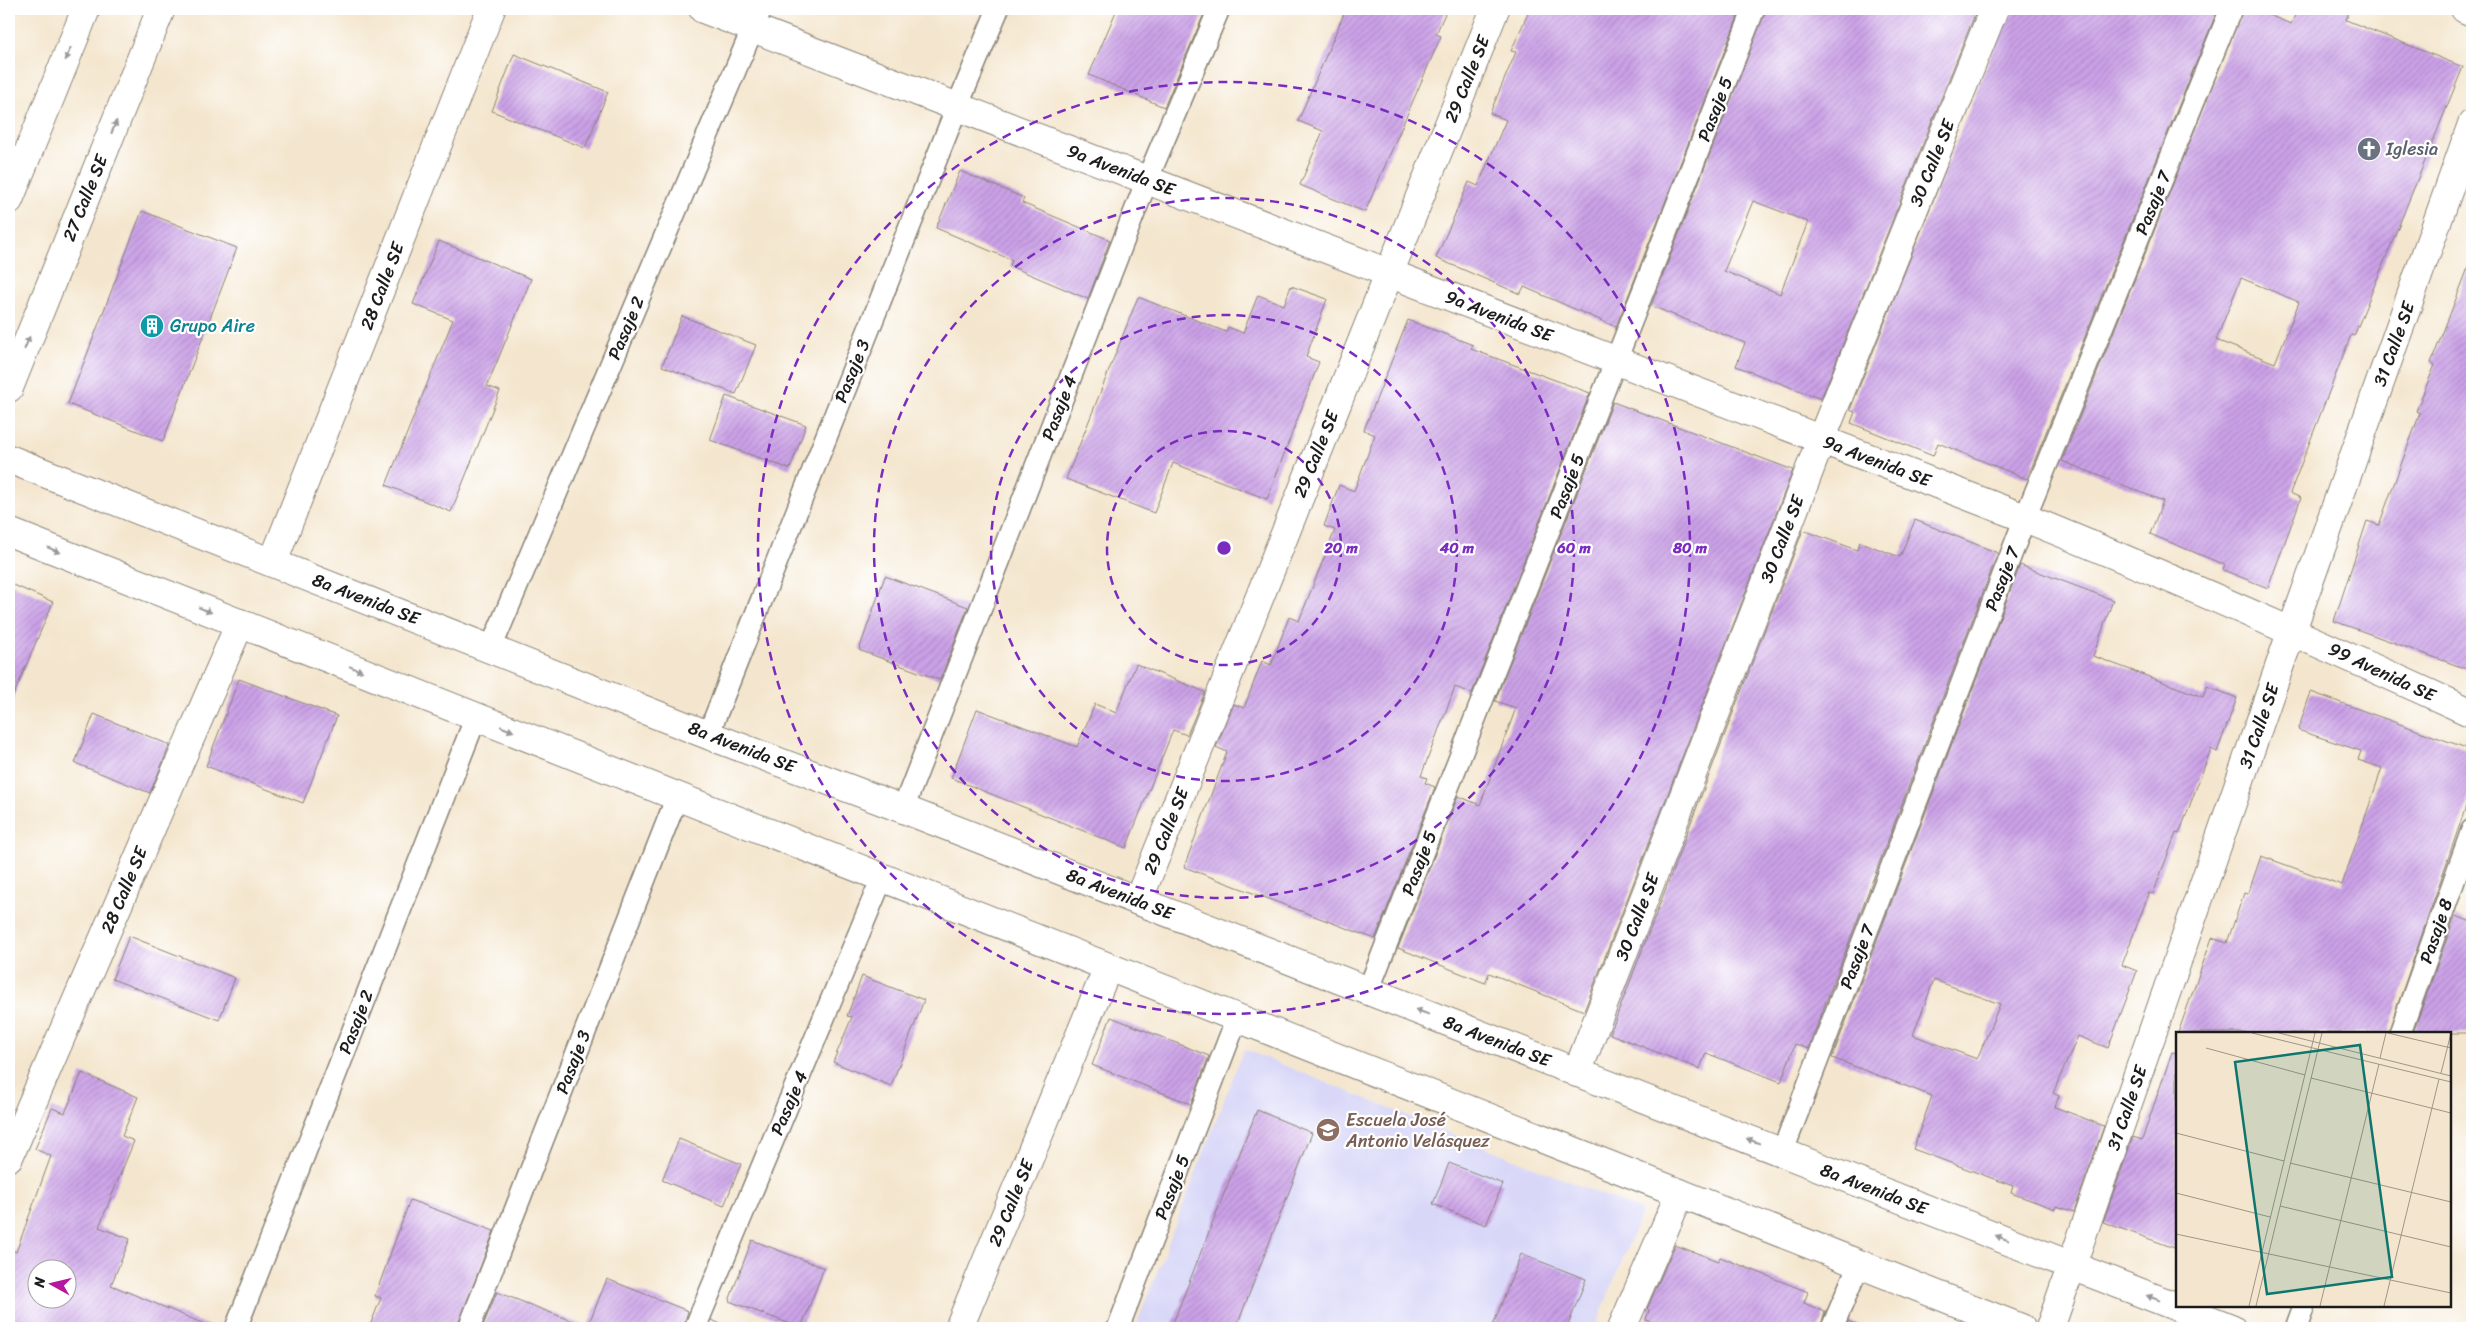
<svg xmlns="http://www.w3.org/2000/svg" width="2481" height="1337" font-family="Sriracha,sans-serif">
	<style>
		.built { fill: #d8d7f8 }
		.building { fill: url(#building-hatch); fill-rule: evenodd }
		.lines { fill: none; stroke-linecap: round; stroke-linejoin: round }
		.lane-casing { stroke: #888175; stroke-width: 24 }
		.street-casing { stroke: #888175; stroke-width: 30 }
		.secondary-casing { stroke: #888175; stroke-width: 30 }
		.lane { stroke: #fff; stroke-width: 21 }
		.street { stroke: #fff; stroke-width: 28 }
		.secondary { stroke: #fff; stroke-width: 28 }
		.oneway { fill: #999 }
		.ring { fill: none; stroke: #7b2cbf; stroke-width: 2.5; stroke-dasharray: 9 6 }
		.labels { text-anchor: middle; stroke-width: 4.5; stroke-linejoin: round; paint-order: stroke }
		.street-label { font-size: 18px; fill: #1c1c1c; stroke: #fff }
		.worship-label { font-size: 18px; fill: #5b616d; stroke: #fff; text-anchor: start }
		.culture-label { font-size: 18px; fill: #0d838f; stroke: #fff; text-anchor: start }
		.education-label { font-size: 18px; fill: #785e54; stroke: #fff; text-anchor: start }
		.inset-road { fill: none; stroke: #9e9587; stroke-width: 1 }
		.view { fill: #0f766e; fill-opacity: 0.15; stroke: #0f766e; stroke-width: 2.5 }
		.inset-edge { fill: none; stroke: #1c1c1c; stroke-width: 2.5 }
		.centre { fill: #7b2cbf; stroke: #fff; stroke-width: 2.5 }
		.ring-label { font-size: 15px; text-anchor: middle; font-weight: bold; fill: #7b2cbf; stroke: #fff; stroke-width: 4.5; stroke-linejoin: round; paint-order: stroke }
	</style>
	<defs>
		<pattern id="building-hatch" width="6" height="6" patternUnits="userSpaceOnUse" patternTransform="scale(1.25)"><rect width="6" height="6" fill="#cba1e7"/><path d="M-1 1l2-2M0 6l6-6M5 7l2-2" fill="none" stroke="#ae8ac6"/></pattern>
	</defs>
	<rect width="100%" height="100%" fill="#fff"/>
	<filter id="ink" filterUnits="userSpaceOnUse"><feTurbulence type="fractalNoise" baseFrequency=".02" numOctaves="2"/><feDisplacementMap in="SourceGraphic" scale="10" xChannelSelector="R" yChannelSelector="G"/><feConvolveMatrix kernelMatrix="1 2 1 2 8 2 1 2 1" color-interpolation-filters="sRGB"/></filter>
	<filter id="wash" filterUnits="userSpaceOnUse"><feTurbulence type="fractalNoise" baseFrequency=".0096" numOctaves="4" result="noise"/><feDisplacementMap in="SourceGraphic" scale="20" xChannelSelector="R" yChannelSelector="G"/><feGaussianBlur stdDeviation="1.12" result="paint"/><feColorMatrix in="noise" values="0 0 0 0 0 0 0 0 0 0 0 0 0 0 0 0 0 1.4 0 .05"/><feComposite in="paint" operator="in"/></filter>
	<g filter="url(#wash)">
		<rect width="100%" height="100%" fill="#f4e6ce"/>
		<!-- built -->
		<path class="built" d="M1244,1049L1642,1211L1595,1328H1135Z"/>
		<g id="blocks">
			<!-- building -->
			<g class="building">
				<path d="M1117,9H1206L1164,107L1089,75Z"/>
				<path d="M1346,9H1447L1436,34L1441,36L1365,212L1300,185L1323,131L1298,121Z"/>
				<path d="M1530,9H1741L1616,327L1524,287L1520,294L1436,258L1469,182L1478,186L1506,120L1490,113L1516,52L1511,51Z"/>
				<path d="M1766,9H1977L1821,399L1736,366L1745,343L1651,306ZM1753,201L1808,222L1780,294L1724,271Z"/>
				<path d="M2009,9H2218L2027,479L1938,443L1933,456L1851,423L1855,412L1850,410Z"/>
				<path d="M2243,9H2254L2291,24L2298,9H2350L2346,20L2463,67L2354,336L2351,335L2290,493L2301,498L2268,588L2223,570L2225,565L2150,534L2163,501L2062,461ZM2241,278L2299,302L2275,363L2216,340Z"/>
				<path d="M514,54L608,92L585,148L492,111Z"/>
				<path d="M960,171L1024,198L1022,203L1110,240L1088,299L1010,266L1012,260L936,228Z"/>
				<path d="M142,211L237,248L163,441L68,404Z"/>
				<path d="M439,241L531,279L487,386L500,391L451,512L386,485L453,320L413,304Z"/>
				<path d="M2470,263H2472V671L2334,621L2367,521L2379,525L2420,413L2416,411L2435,365L2431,363Z"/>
				<path d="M1291,286L1327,299L1306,357L1319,362L1267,499L1173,463L1154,513L1066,479L1138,297L1226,332L1228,327L1243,333L1258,295L1284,305Z"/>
				<path d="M682,316L756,345L736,394L662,366Z"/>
				<path d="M1408,320L1473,345L1471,349L1590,393L1472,693L1455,687L1421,776L1427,778L1425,783L1435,787L1375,939L1184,867L1227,752L1216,747L1234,704L1244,708L1262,661L1271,665L1289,617L1299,621L1335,530L1324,526L1339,485L1354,491L1375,435L1364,430Z"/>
				<path d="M726,396L806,425L790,469L710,440Z"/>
				<path d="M1613,402L1793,470L1584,1011L1489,973L1485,983L1398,948L1458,796L1480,805L1516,708L1495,701Z"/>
				<path d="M1915,520L1998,553L1808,1049L1795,1044L1781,1082L1706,1053L1700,1069L1610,1034L1803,530L1857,550L1860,542L1900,557Z"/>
				<path d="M2020,565L2113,600L2093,656L2203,697L2207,686L2237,698L2217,752L2211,749L2179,834L2176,833L2153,894L2149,893L2122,965L2137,971L2108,1048L2078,1036L2053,1093L2059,1096L2055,1107L2104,1126L2074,1212L2056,1206L2055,1209L2011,1193L2013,1186L1913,1149L1932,1096L1832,1058ZM1934,980L2000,1004L1977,1059L1913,1035Z"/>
				<path d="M885,576L968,607L940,680L859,650Z"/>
				<path d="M9,583L53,602L9,706Z"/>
				<path d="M1136,664L1205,692L1187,735L1173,730L1126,848L951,778L977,709L1077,747L1095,704L1116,713Z"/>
				<path d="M239,679L337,716L303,803L206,766Z"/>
				<path d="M2311,692L2472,750V789L2388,1033H2178L2212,938L2227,943L2244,893L2248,894L2261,856L2342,885L2382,768L2358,760L2361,751L2298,730Z"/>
				<path d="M94,714L170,745L150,793L75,763Z"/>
				<path d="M2455,916L2472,922V1033H2413Z"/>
				<path d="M129,936L235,978L219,1020L112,979Z"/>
				<path d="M862,976L924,1000L891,1086L833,1062L852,1017L847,1016Z"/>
				<path d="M1111,1017L1209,1056L1191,1104L1092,1065Z"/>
				<path d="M2172,1052L2177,1053V1249L2103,1222L2133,1137L2142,1140Z"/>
				<path d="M82,1073L138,1097L122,1136L134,1141L99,1227L130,1239L111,1285L214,1328H9V1249L16,1252L51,1156L35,1149L52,1108L65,1113ZM38,1270H68V1300H38Z"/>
				<path d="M1257,1110L1312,1133L1236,1328H1171Z"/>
				<path d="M679,1139L741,1164L724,1206L662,1180Z"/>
				<path d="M1449,1163L1503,1184L1486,1225L1433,1204Z"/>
				<path d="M410,1200L494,1231L457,1328H369L381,1298L375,1296Z"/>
				<path d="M752,1240L824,1268L801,1328L729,1301Z"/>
				<path d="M1675,1245L1718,1261L1720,1257L1808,1292L1804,1303L1825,1312L1820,1328H1668L1646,1320L1649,1310L1647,1309Z"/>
				<path d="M1521,1254L1586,1279L1567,1328H1492Z"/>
				<path d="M607,1279L688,1311L683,1328H587Z"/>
				<path d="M497,1292L585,1326V1328H482Z"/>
				<path d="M712,1320L727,1327V1328H708Z"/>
				<path d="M1848,1321L1863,1327V1328H1845Z"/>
			</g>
		</g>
	</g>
	<g filter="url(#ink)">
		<use href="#blocks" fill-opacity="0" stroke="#888175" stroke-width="1"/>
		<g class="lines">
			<!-- lane casing -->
			<g class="lane-casing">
				<g id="lane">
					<path d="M491,648L761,9"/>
					<path d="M708,735L957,107L998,9"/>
					<path d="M903,809L1147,180L1219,9"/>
					<path d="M1368,991L1754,9"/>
					<path d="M2400,1033L2472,830"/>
					<path d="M1782,1153L2025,518L2231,9"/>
					<path d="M236,1328L476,717"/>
					<path d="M469,1328L677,797"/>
					<path d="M695,1328L882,878"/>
					<path d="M1118,1328L1237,1018"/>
					<path d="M1832,1328L1859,1264"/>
					<path d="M2296,1328L2304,1306"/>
				</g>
			</g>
			<!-- street casing -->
			<g class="street-casing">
				<g id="street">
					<path d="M703,9L2025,518C2176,579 2324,645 2472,713"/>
					<path d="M2465,9L2472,12"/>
					<path d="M273,562L491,9"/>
					<path d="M1138,901L1495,9"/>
					<path d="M1577,1073L1821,440L1994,9"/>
					<path d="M9,1157L240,623"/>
					<path d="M959,1328L1108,967"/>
					<path d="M1622,1328L1680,1193"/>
					<path d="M2050,1328L2292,630L2472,124"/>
				</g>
			</g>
			<!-- secondary casing -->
			<g class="secondary-casing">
				<g id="secondary">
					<path d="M9,200L86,9"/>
					<path d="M9,388L161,9"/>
					<path d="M9,459L708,735L903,809L2231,1328"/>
					<path d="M9,532L2021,1328"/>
				</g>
			</g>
			<!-- lane -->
			<use href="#lane" class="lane"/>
			<!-- street -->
			<use href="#street" class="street"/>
			<!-- secondary -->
			<use href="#secondary" class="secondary"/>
		</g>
		<!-- one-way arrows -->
		<defs><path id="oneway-solid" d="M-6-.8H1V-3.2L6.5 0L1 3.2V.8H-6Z" transform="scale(1.25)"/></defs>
		<g class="oneway">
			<use href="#oneway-solid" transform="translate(68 54) rotate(112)"/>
			<use href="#oneway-solid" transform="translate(114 127) rotate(-68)"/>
			<use href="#oneway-solid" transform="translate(27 343) rotate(-68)"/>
			<use href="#oneway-solid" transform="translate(54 550) rotate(22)"/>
			<use href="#oneway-solid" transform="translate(205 610) rotate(22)"/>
			<use href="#oneway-solid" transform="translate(356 669) rotate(22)"/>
			<use href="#oneway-solid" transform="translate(507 729) rotate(22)"/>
			<use href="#oneway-solid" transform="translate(1422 1012) rotate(-159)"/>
			<use href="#oneway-solid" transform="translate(1753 1141) rotate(-159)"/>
			<use href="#oneway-solid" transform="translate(2002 1238) rotate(-159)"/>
			<use href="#oneway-solid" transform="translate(2153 1298) rotate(-159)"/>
		</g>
	</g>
	<!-- distance rings -->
	<g class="ring">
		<circle cx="1224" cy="548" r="117"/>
		<circle cx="1224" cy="548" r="233"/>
		<circle cx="1224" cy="548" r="350"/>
		<circle cx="1224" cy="548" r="466"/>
	</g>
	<!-- icons -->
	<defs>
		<g id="church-disc" transform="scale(1.25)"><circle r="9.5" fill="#6b7280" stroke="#fff"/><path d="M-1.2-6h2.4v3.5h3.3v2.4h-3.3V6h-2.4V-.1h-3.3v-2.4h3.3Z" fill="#fff"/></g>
		<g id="building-disc" transform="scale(1.25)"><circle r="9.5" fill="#0f9aa8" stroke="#fff"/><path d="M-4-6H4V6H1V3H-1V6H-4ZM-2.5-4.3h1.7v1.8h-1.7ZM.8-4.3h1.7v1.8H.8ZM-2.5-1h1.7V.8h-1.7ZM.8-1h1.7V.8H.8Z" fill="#fff"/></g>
		<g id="school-disc" transform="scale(1.25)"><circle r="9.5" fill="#8d6e63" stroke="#fff"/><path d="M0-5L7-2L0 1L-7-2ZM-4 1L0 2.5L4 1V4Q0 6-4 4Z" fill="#fff"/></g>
	</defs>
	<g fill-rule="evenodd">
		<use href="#church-disc" x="2369" y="149"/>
		<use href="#building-disc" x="152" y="326"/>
		<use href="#school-disc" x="1328" y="1130"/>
	</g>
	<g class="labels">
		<!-- street labels -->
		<g class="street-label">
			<text transform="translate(1467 79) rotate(-68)" y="6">29 Calle SE</text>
			<text transform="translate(1715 109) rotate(-69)" y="6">Pasaje 5</text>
			<text transform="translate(1932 163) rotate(-68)" y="6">30 Calle SE</text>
			<text transform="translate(1121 170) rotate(21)" y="6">9a Avenida SE</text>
			<text transform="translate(85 198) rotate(-68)" y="6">27 Calle SE</text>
			<text transform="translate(2153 203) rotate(-68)" y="6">Pasaje 7</text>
			<text transform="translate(382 286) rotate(-69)" y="6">28 Calle SE</text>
			<text transform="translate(1499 316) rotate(21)" y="6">9a Avenida SE</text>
			<text transform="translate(626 328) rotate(-67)" y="6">Pasaje 2</text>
			<text transform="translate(2394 344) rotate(-70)" y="6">31 Calle SE</text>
			<text transform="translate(852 371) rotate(-68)" y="6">Pasaje 3</text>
			<text transform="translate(1059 408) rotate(-69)" y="6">Pasaje 4</text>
			<text transform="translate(1316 454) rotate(-68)" y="6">29 Calle SE</text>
			<text transform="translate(1877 461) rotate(21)" y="6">9a Avenida SE</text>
			<text transform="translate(1567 486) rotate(-69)" y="6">Pasaje 5</text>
			<text transform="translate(1782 539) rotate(-69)" y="6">30 Calle SE</text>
			<text transform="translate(2002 579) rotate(-69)" y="6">Pasaje 7</text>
			<text transform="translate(366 599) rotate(21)" y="6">8a Avenida SE</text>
			<text transform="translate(2382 672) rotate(25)" y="6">99 Avenida SE</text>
			<text transform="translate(2259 726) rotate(-71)" y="6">31 Calle SE</text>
			<text transform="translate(742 747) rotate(21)" y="6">8a Avenida SE</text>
			<text transform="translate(1166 831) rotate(-68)" y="6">29 Calle SE</text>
			<text transform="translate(1419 863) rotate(-69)" y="6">Pasaje 5</text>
			<text transform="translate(124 890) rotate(-67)" y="6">28 Calle SE</text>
			<text transform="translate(1120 894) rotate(21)" y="6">8a Avenida SE</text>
			<text transform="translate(1637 917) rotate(-69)" y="6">30 Calle SE</text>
			<text transform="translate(2436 931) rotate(-71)" y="6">Pasaje 8</text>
			<text transform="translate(1857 957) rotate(-69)" y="6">Pasaje 7</text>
			<text transform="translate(356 1022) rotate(-69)" y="6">Pasaje 2</text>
			<text transform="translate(1497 1041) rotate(21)" y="6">8a Avenida SE</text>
			<text transform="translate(573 1062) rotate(-69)" y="6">Pasaje 3</text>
			<text transform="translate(789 1103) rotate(-67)" y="6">Pasaje 4</text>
			<text transform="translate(2127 1108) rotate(-71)" y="6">31 Calle SE</text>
			<text transform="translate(1172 1187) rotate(-69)" y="6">Pasaje 5</text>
			<text transform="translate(1874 1189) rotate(21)" y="6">8a Avenida SE</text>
			<text transform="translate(1011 1203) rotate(-68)" y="6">29 Calle SE</text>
		</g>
		<!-- worship labels -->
		<g class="worship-label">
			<text x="2386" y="155">Iglesia</text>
		</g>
		<!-- culture labels -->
		<g class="culture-label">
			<text x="170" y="332">Grupo Aire</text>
		</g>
		<!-- education labels -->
		<g class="education-label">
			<text x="1346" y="1126">Escuela José<tspan x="1346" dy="21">Antonio Velásquez</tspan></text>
		</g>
	</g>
	<!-- overview -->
	<g transform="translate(2176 1032)">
		<rect width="275" height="275" fill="#f4e6ce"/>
		<path class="inset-road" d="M76,1L275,50M103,1L275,44M212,1L275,16M30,16L129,43M204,26L210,1M265,41L275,1M135,46L275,81M0,101L108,129M114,131L275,170M0,161L94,185M104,174L275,215M0,202L275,261M73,274L139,1M80,274L146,1M144,274L203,32M208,274L263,47"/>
		<path class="view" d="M184,13L216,245L91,262L59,30Z"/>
		<rect width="275" height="275" class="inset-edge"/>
	</g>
	<circle cx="1224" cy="548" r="8" class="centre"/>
	<g class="ring-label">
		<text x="1341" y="553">20 m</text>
		<text x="1457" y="553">40 m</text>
		<text x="1574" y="553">60 m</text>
		<text x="1690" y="553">80 m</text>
	</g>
	<!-- margin -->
	<rect width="2481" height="1337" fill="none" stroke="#fff" stroke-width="30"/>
	<!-- north arrow -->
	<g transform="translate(52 1284) rotate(278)"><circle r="24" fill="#ffffff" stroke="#a4a4a4"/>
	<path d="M0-4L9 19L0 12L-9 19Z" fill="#b5179e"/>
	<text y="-8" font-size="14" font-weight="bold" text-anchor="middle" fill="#1c1c1c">N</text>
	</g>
</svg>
